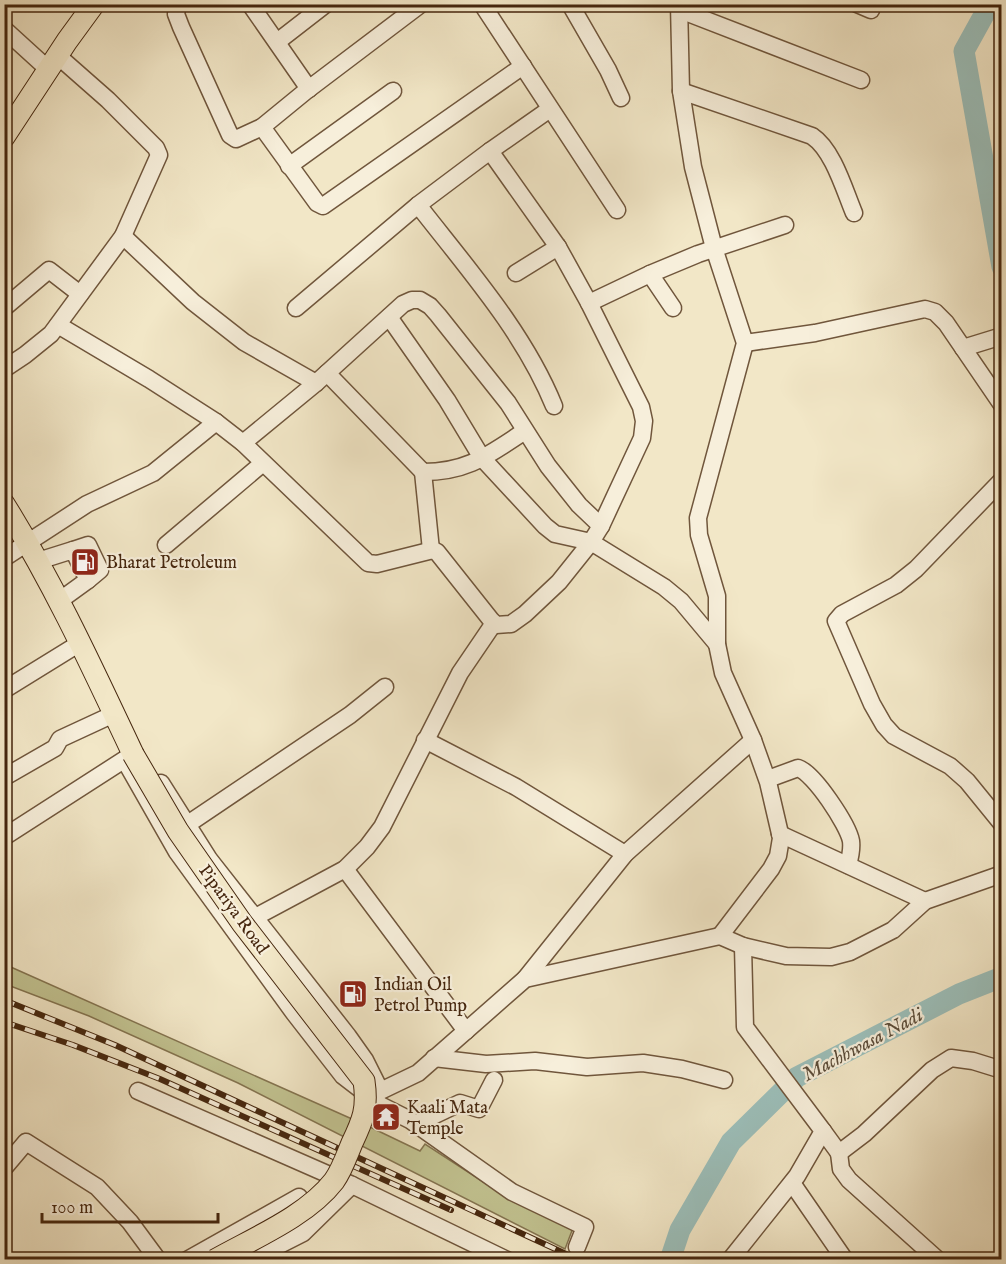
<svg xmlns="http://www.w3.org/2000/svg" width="1006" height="1264" font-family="'IM FELL English',serif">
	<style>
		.green { fill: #c2c391; stroke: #847450; stroke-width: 1.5 }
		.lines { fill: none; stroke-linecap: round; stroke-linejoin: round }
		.river { stroke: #9cbfba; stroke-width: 21 }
		.minor-casing { stroke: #70563c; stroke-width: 19 }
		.major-casing { stroke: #45260e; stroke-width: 23 }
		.minor { stroke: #f7efdb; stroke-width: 16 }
		.major { stroke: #f2e7c7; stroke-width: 21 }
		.rail-casing { stroke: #45260e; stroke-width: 6 }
		.rail { stroke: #f7efdb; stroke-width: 4; stroke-dasharray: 11; stroke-linecap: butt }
		.major-bridge-casing { stroke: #45260e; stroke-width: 23; stroke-linecap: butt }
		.major-bridge { stroke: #f2e7c7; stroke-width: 21 }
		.labels { text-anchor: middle; stroke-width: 4.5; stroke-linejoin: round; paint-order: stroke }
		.poi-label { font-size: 18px; fill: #45260e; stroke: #f7efdb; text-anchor: start }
		.street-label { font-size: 18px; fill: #45260e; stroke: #f7efdb }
		.water-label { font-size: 20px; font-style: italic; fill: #5b4c39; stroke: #f7efdb }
	</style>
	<rect width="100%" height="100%" fill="#f2e7c7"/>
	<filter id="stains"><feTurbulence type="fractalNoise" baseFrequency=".00333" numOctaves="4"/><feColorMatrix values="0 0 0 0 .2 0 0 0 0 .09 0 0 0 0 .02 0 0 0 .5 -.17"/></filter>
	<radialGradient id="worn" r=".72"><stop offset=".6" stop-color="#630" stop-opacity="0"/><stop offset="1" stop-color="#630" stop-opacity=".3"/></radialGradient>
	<!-- green -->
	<path class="green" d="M4,964L370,1127L420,1151L425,1144L502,1194L573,1228L565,1249L238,1083L89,1016L5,984Z"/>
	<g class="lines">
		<!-- river -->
		<g class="river">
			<path d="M990,4L964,51L1002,267"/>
			<path d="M670,1260L680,1230L731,1142L797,1077L959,994L1002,977"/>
		</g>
		<!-- minor casing -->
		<g class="minor-casing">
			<g id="minor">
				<path d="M178,4L176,14L181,27L230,135L236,139L262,127L306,91L421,4"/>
				<path d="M250,4L309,89"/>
				<path d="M482,4L617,210"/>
				<path d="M570,4L608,70L621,98"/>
				<path d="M679,4L681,91L693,167L714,248L745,343L698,518L699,535L717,596V644L723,673L753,740L768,782L781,838L778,856L771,869L720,936"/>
				<path d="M857,4L871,10"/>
				<path d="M680,10L861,80"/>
				<path d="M4,29L49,70"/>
				<path d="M277,42L326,4"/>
				<path d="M681,91L812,136C833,150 844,189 854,213"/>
				<path d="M262,127L317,203L323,206L523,66"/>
				<path d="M289,166L393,91"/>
				<path d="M418,205C467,268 524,332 554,406"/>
				<path d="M123,236L193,302L244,342L316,383"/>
				<path d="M516,273L558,247"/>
				<path d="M650,274L673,308"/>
				<path d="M589,303L650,274L698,254L785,225"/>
				<path d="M4,308L49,270L80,294"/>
				<path d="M296,308L418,205L490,151L550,109"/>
				<path d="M389,317L447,400L482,458L545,526L555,534L591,542L664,587L681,601L717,644"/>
				<path d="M58,325L149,379L216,422L243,443L368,563L377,564L433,550L437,552L491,620L496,625L511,624L525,614L559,582L591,542L601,526L642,438L644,421L641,407L589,303L558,247L490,151"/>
				<path d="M745,343L815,333L925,309L935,312L946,323L1002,405"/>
				<path d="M963,348L1002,336"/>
				<path d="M4,369L25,355L51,334L123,236L159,155L156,148L108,100L58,56"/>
				<path d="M327,373L423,472C468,472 488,455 525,431"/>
				<path d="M243,443L316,383L403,304L412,300H420L430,306L438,315L508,403L548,466L579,505L601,526"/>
				<path d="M423,472L431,550"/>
				<path d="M1002,480L916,569L896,585L842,614L836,621L872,704L884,725L894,736L950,766L967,781L1002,824"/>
				<path d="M166,545L263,463"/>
				<path d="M73,550L88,545L100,570L88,580"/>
				<path d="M4,558L87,504L153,473L216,422"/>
				<path d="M38,561L73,550L88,580L59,601"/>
				<path d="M4,690L80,643"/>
				<path d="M425,740L516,787L625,854"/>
				<path d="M133,755L128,766L177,852L294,1013L343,1076L382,1106L410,1120L512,1192L585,1227L577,1247"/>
				<path d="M4,770L8,775L55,748L60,739L114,714"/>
				<path d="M768,779L798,768C814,773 848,825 851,841C852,849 850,858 848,865"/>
				<path d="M161,783L209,859L348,1036L365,1060L380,1090"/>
				<path d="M179,830L350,715L385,687"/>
				<path d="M780,834L925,901"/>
				<path d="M4,837L133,754"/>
				<path d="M345,869L466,1031"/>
				<path d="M246,922L345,869L367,847L382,827L460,673L494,623"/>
				<path d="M525,979L625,854L753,740"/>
				<path d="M434,1058L486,1064L535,1061L587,1067L643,1063L682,1069L724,1080"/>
				<path d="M138,1091L350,1184L507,1260"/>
				<path d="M370,1096L418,1073L525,979L720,936L743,946L786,956L831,957L850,952L893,930L925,901L1002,874"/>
				<path d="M416,1124L460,1103L479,1109L494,1080"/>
				<path d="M823,1131L839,1153L864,1134L932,1070L951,1058L973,1061L1002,1070"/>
				<path d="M839,1153L841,1169L849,1180L938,1260"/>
				<path d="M4,1168L26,1142L97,1187L130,1222L158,1260"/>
				<path d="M792,1183L845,1260"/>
				<path d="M187,1260L299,1197"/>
				<path d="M250,1260L303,1233L352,1185"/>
				<path d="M730,1260L797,1176L823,1131L745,1027L743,946"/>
			</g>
		</g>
		<!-- major casing -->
		<g class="major-casing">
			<g id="major">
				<path d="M4,137L67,41L94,4"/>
				<path d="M4,504C54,584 93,669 133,754"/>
			</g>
		</g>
		<!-- minor -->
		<use href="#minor" class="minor"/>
		<!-- major -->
		<use href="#major" class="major"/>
		<!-- rail casing -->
		<g class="rail-casing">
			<g id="rail">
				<path d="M4,1000L115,1045L579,1260"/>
				<path d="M4,1022L73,1045L160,1079L451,1210"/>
			</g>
		</g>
		<!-- rail -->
		<use href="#rail" class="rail"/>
		<!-- major-bridge casing -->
		<g class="major-bridge-casing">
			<path id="major-bridge" d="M133,754L178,831L242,923L364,1081C368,1108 363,1120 352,1143C347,1155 342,1170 334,1181C307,1216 254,1238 215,1260"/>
		</g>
		<!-- major-bridge -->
		<use href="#major-bridge" class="major-bridge"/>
	</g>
	<!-- icons -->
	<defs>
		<g id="fuel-square" transform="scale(1.5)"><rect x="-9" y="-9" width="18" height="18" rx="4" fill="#8f2418" stroke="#f7efdb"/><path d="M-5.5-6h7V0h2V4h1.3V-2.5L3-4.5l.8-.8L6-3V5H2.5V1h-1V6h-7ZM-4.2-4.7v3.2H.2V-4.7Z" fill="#fff"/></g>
		<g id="temple-square" transform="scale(1.5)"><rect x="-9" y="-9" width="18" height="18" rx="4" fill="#8f2418" stroke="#f7efdb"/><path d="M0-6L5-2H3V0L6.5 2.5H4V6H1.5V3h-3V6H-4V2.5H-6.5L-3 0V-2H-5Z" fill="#fff"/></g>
	</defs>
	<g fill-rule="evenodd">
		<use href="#fuel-square" x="85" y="562"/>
		<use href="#fuel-square" x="353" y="994"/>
		<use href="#temple-square" x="386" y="1117"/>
	</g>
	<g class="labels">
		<!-- poi labels -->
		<g class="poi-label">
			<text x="106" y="568">Bharat Petroleum</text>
			<text x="374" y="990">Indian Oil<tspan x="374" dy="21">Petrol Pump</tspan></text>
			<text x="407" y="1113">Kaali Mata<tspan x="407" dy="21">Temple</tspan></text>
		</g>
		<!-- street labels -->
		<g class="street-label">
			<text transform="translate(234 909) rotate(54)" y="6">Pipariya Road</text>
		</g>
		<!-- water labels -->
		<g class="water-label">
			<text transform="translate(862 1044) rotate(-28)" y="7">Machhwasa Nadi</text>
		</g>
	</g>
	<!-- margin -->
	<rect width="1006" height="1264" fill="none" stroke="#f2e7c7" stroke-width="24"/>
	<rect x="6" y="6" width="994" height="1252" fill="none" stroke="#45260e" stroke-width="3"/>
	<rect x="12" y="12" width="982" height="1240" fill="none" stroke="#45260e" stroke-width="1.5"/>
	<!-- scale -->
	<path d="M42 1213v9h176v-9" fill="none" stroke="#45260e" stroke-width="3"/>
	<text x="51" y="1213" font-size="18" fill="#45260e" stroke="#f7efdb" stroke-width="4.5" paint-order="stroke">100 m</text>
	<rect width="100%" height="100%" filter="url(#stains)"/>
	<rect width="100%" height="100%" fill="url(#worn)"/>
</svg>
